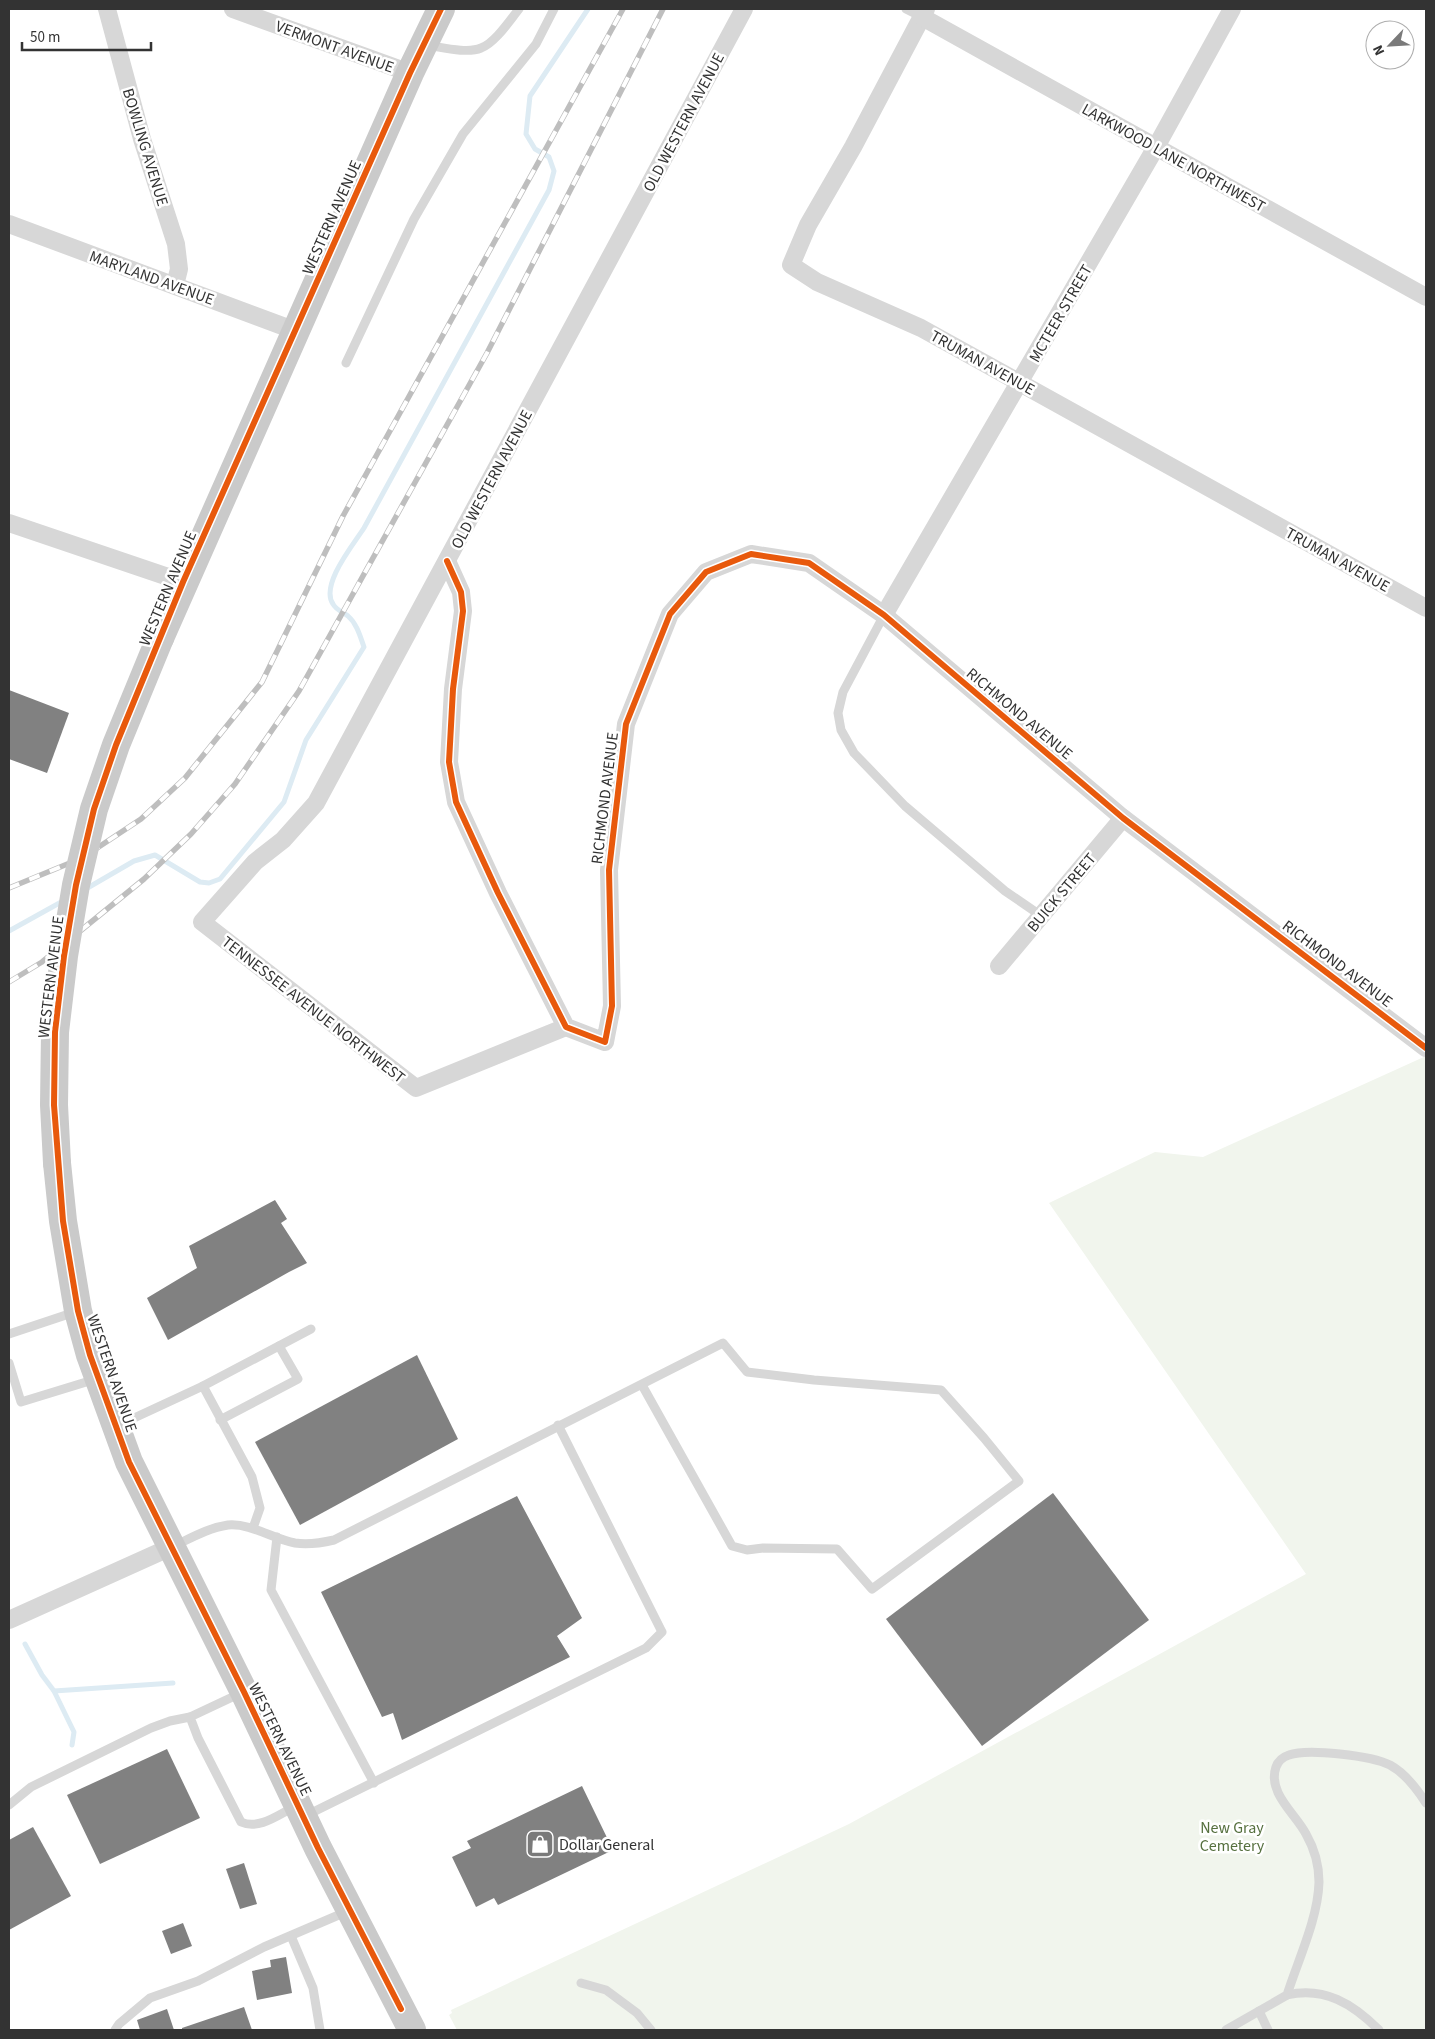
<svg xmlns="http://www.w3.org/2000/svg" width="1435" height="2039" font-family="'Source Sans 3',sans-serif">
	<style>
		.green { fill: #f1f5ed }
		.lines { fill: none; stroke-linecap: round; stroke-linejoin: round }
		.stream { stroke: #ddebf3; stroke-width: 5 }
		.building { fill: #818181 }
		.service { stroke: #d7d7d7; stroke-width: 9 }
		.minor { stroke: #d7d7d7; stroke-width: 18 }
		.primary { stroke: #cacaca; stroke-width: 28 }
		.rail-casing { stroke: #bebebe; stroke-width: 5.5 }
		.rail { stroke: #fff; stroke-width: 4; stroke-dasharray: 11; stroke-linecap: butt }
		.primary-bridge { stroke: #cacaca; stroke-width: 28 }
		.cycleway-casing { stroke: #fff; stroke-width: 9 }
		.cycleway { stroke: #e8590c; stroke-width: 6 }
		.labels { text-anchor: middle; stroke-width: 5; stroke-linejoin: round; paint-order: stroke }
		.street-label { font-size: 16px; fill: #333; stroke: #fff }
		.park-label { font-size: 16px; fill: #56703f; stroke: #fff }
		.poi-label { font-size: 16px; fill: #333; stroke: #fff; text-anchor: start }
	</style>
	<rect width="100%" height="100%" fill="#fff"/>
	<!-- green -->
	<path class="green" d="M1426,1056V2030H457L449,2015L452,2013L451,2010L849,1824L1306,1574L1049,1203L1155,1152L1203,1157Z"/>
	<g class="lines">
		<!-- stream -->
		<g class="stream">
			<path d="M84,890L134,861L155,855L200,882L209,883L220,879L284,802L306,740L364,647C360,636 357,624 348,616C343,612 336,610 333,604C320,585 353,545 364,528L549,190L554,171L549,157L535,149L526,134L530,96L588,9"/>
			<path d="M9,931L63,901"/>
			<path d="M25,1644L42,1675L54,1691L74,1732L72,1745"/>
			<path d="M54,1691L173,1683"/>
		</g>
	</g>
	<!-- building -->
	<g class="building">
		<path d="M9,690L69,713L47,773L9,759Z"/>
		<path d="M275,1200L287,1219L281,1223L307,1263L289,1272L168,1340L147,1298L197,1268L189,1246Z"/>
		<path d="M417,1355L458,1439L300,1525L255,1442Z"/>
		<path d="M1053,1493L1149,1620L982,1746L886,1619Z"/>
		<path d="M517,1496L582,1618L557,1636L570,1657L402,1740L393,1713L382,1717L321,1592Z"/>
		<path d="M167,1749L200,1818L100,1864L67,1795Z"/>
		<path d="M582,1786L613,1850L498,1905L494,1898L476,1907L452,1857L471,1848L467,1841Z"/>
		<path d="M33,1827L71,1896L9,1930V1840Z"/>
		<path d="M244,1863L257,1904L240,1909L226,1869Z"/>
		<path d="M183,1923L192,1946L171,1954L162,1931Z"/>
		<path d="M286,1957L292,1993L257,2000L252,1971L271,1967L270,1960Z"/>
		<path d="M244,2007L252,2030H182V2028Z"/>
		<path d="M167,2009L174,2030H140L137,2020Z"/>
	</g>
	<g class="lines">
		<!-- service -->
		<g class="service">
			<path d="M906,9L922,17"/>
			<path d="M426,45C441,47 467,54 481,48C495,43 510,20 519,9"/>
			<path d="M346,363L414,219L463,134L536,44L554,9"/>
			<path d="M884,615L843,692L838,713L841,730L854,753L905,806L1005,891L1040,915"/>
			<path d="M9,1334L75,1312"/>
			<path d="M9,1363L21,1402L96,1379"/>
			<path d="M220,1420L298,1379L279,1346"/>
			<path d="M119,1425L203,1386"/>
			<path d="M253,1528L260,1508L252,1477L203,1386L311,1329"/>
			<path d="M277,1537L271,1590L374,1783"/>
			<path d="M174,1546C191,1538 208,1528 228,1525C251,1523 273,1539 295,1543C308,1545 321,1543 334,1540L723,1343L747,1372L814,1380L941,1390L984,1438L1019,1481L872,1589L837,1549L763,1548L747,1550L732,1546L642,1385"/>
			<path d="M241,1693L190,1717L198,1738L241,1822C259,1830 278,1815 294,1807"/>
			<path d="M9,1805L31,1787L151,1728L170,1721L190,1717"/>
			<path d="M305,1816L646,1648L662,1632L558,1425"/>
			<path d="M291,1936L313,1988L320,2030"/>
			<path d="M581,1983L606,1990L637,2013L651,2030"/>
			<path d="M1287,1995C1324,1986 1353,2004 1379,2030"/>
			<path d="M1259,2011L1268,2030"/>
			<path d="M115,2030L119,2024L150,1998L198,1981L264,1947L348,1911"/>
			<path d="M1226,2030L1287,1995C1298,1960 1318,1919 1319,1882C1319,1866 1314,1848 1306,1834C1296,1814 1267,1793 1276,1767C1278,1761 1283,1757 1289,1755C1308,1748 1372,1756 1390,1765C1405,1773 1417,1789 1426,1803"/>
		</g>
		<!-- minor -->
		<g class="minor">
			<path d="M107,9L142,139L176,244L179,269L175,285"/>
			<path d="M233,9L410,73"/>
			<path d="M926,9L853,147L808,225L791,265L817,282L921,328L1426,608"/>
			<path d="M922,17L1426,297"/>
			<path d="M9,224L296,331"/>
			<path d="M9,523L183,582"/>
			<path d="M447,561L461,592L463,611L453,689L449,762L456,802L498,893L566,1027L605,1042L612,1006L609,870L626,724L670,614L706,572L751,554L809,563L884,615L1123,818L1426,1048"/>
			<path d="M884,615L1156,147L1232,9"/>
			<path d="M999,966L1123,818"/>
			<path d="M566,1027L416,1088L202,922L255,862L283,840L316,803L744,9"/>
			<path d="M9,1620L171,1547"/>
		</g>
		<!-- primary -->
		<g class="primary">
			<path d="M160,638L410,73L441,9"/>
			<path d="M57,1163L63,1221L78,1311L90,1355L129,1462L244,1692L318,1848L412,2030"/>
		</g>
		<!-- rail casing -->
		<g class="rail-casing">
			<g id="rail">
				<path d="M9,888L82,858L141,819L185,778L262,682L343,516L623,9"/>
				<path d="M9,982L42,962L144,879L191,834L235,784L299,691L487,353L663,9"/>
			</g>
		</g>
		<!-- rail -->
		<use href="#rail" class="rail"/>
		<!-- primary-bridge -->
		<path class="primary-bridge" d="M57,1163L54,1105L55,1032L64,956L76,885L94,809L116,745L160,638"/>
		<!-- cycleway casing -->
		<g class="cycleway-casing">
			<g id="cycleway">
				<path d="M447,561L461,592L463,611L453,689L449,762L456,802L498,893L566,1027L605,1042L612,1006L609,870L626,724L670,614L706,572L751,554L809,563L884,615L1123,818L1426,1048"/>
				<path d="M401,2009L318,1848L244,1692L129,1462L90,1355L78,1311L63,1221L54,1105L55,1032L64,956L76,885L94,809L116,745L183,582L410,73L441,9"/>
			</g>
		</g>
		<!-- cycleway -->
		<use href="#cycleway" class="cycleway"/>
	</g>
	<!-- icons -->
	<defs>
		<g id="shop-square" transform="scale(1.4375)"><rect x="-9" y="-9" width="18" height="18" rx="4" fill="#7a7a7a" stroke="#fff"/><path d="M-5-2.5h2.3a2.7 3.5 0 0 1 5.4 0H5L5.5 6h-11ZM-1.5-2.5h3a1.5 2.3 0 0 0-3 0Z" fill="#fff"/></g>
	</defs>
	<g fill-rule="evenodd">
		<use href="#shop-square" x="540" y="1844"/>
	</g>
	<g class="labels">
		<!-- street labels -->
		<g class="street-label">
			<text transform="translate(335 46) rotate(20)" y="6">VERMONT AVENUE</text>
			<text transform="translate(683 122) rotate(-62)" y="6">OLD WESTERN AVENUE</text>
			<text transform="translate(146 147) rotate(73)" y="6">BOWLING AVENUE</text>
			<text transform="translate(1174 157) rotate(29)" y="6">LARKWOOD LANE NORTHWEST</text>
			<text transform="translate(331 217) rotate(-66)" y="6">WESTERN AVENUE</text>
			<text transform="translate(152 277) rotate(20)" y="6">MARYLAND AVENUE</text>
			<text transform="translate(1060 313) rotate(-60)" y="6">MCTEER STREET</text>
			<text transform="translate(983 362) rotate(29)" y="6">TRUMAN AVENUE</text>
			<text transform="translate(491 479) rotate(-62)" y="6">OLD WESTERN AVENUE</text>
			<text transform="translate(1338 559) rotate(29)" y="6">TRUMAN AVENUE</text>
			<text transform="translate(167 588) rotate(-67)" y="6">WESTERN AVENUE</text>
			<text transform="translate(1020 713) rotate(40)" y="6">RICHMOND AVENUE</text>
			<text transform="translate(604 798) rotate(-83)" y="6">RICHMOND AVENUE</text>
			<text transform="translate(1061 892) rotate(-50)" y="6">BUICK STREET</text>
			<text transform="translate(1338 963) rotate(37)" y="6">RICHMOND AVENUE</text>
			<text transform="translate(50 977) rotate(-83)" y="6">WESTERN AVENUE</text>
			<text transform="translate(314 1009) rotate(38)" y="6">TENNESSEE AVENUE NORTHWEST</text>
			<text transform="translate(113 1373) rotate(71)" y="6">WESTERN AVENUE</text>
			<text transform="translate(281 1739) rotate(64)" y="6">WESTERN AVENUE</text>
		</g>
		<!-- park labels -->
		<g class="park-label">
			<text x="1232" y="1833">New Gray<tspan x="1232" dy="18">Cemetery</tspan></text>
		</g>
		<!-- poi labels -->
		<g class="poi-label">
			<text x="559" y="1850">Dollar General</text>
		</g>
	</g>
	<!-- border -->
	<rect width="1435" height="2039" fill="none" stroke="#333333" stroke-width="20"/>
	<!-- north arrow -->
	<g transform="translate(1390 45) rotate(245)"><circle r="24" fill="#ffffff" stroke="#adadad"/>
	<path d="M0-4L9 19L0 12L-9 19Z" fill="#7a7a7a"/>
	<text y="-8" font-size="14" font-weight="bold" text-anchor="middle" fill="#333333">N</text>
	</g>
	<!-- scale -->
	<path d="M22 42v8h129v-8" fill="none" stroke="#333333" stroke-width="2.5"/>
	<text x="30" y="42" font-size="15" fill="#333333" stroke="#ffffff" stroke-width="4" paint-order="stroke">50 m</text>
</svg>
